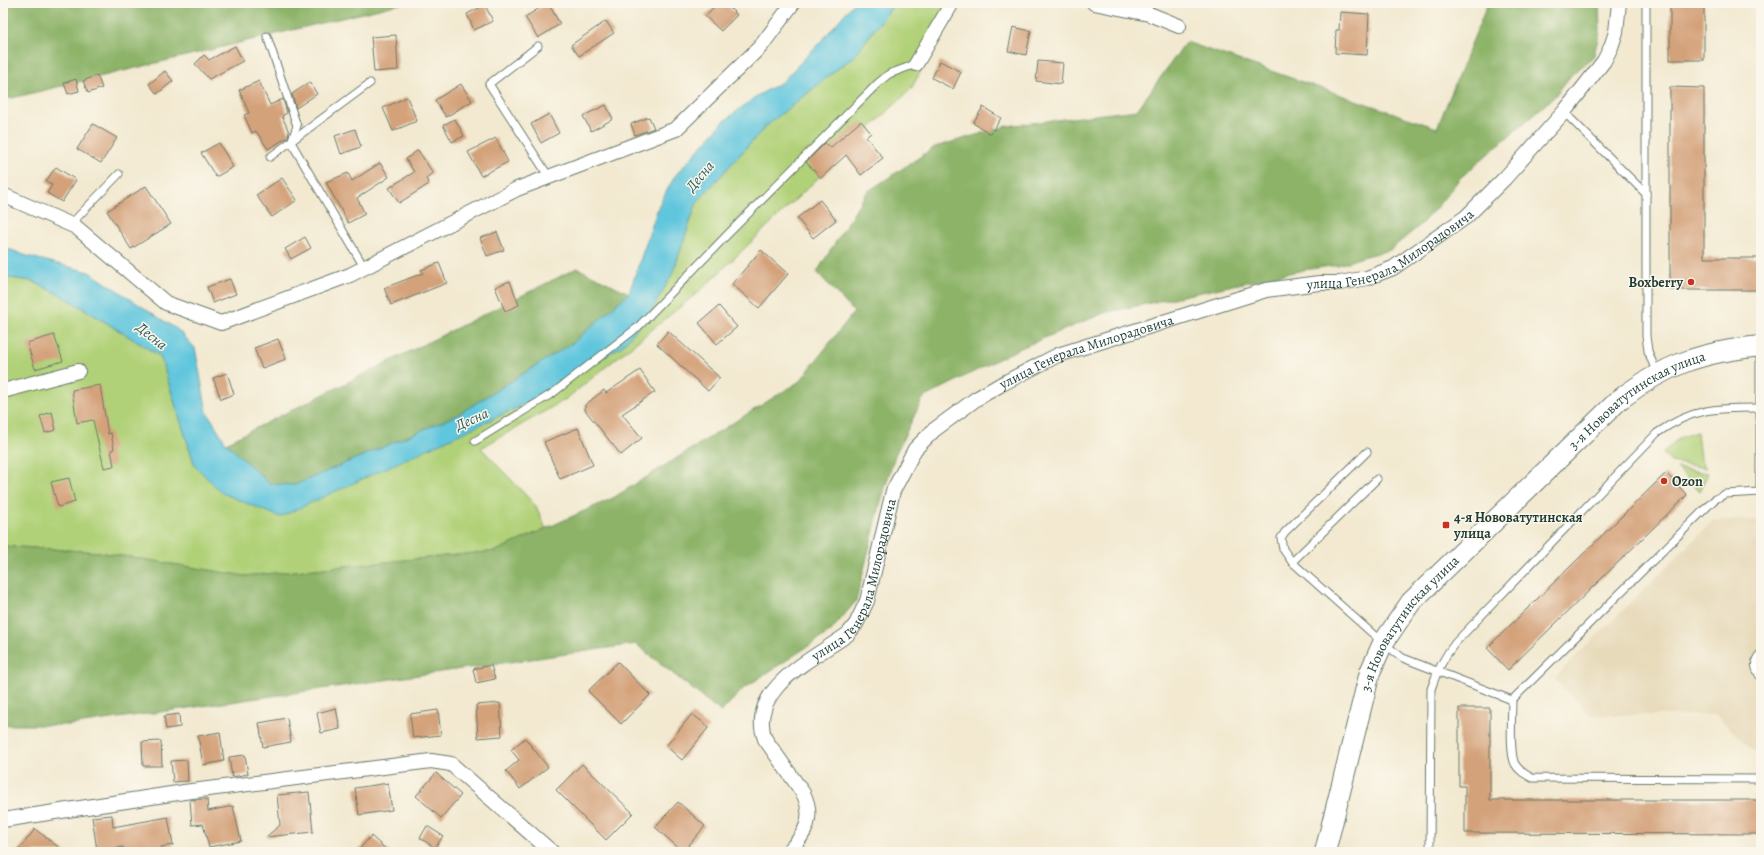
<svg xmlns="http://www.w3.org/2000/svg" width="1764" height="855" font-family="Alegreya,serif">
	<style>
		.built { fill: #e7daba }
		.green { fill: #b1d178; stroke: #688756 }
		.forest { fill: #8cb368; stroke: #56784e }
		.water { fill: #60c6dd; stroke: #408288 }
		.building { fill: #d4a27a }
		.lines { fill: none; stroke-linecap: round; stroke-linejoin: round }
		.lane-casing { stroke: #69796b; stroke-width: 9 }
		.street-casing { stroke: #69796b; stroke-width: 16 }
		.secondary-casing { stroke: #69796b; stroke-width: 22 }
		.lane { stroke: #fff; stroke-width: 7 }
		.street { stroke: #fff; stroke-width: 14 }
		.secondary { stroke: #fff; stroke-width: 20 }
		.poi-dot { fill: #c8321e; stroke: #fbf7ec; stroke-width: 1.5 }
		.labels { text-anchor: middle; stroke-width: 3; stroke-linejoin: round; paint-order: stroke }
		.street-label { font-size: 14px; fill: #1f3d34; stroke: #fbf7ec }
		.poi-label { font-size: 14px; font-weight: bold; fill: #1f3d34; stroke: #fbf7ec; text-anchor: start }
		.water-label { font-size: 15px; font-style: italic; fill: #2f5f5e; stroke: #fbf7ec }
	</style>
	<rect width="100%" height="100%" fill="#fbf7ec"/>
	<filter id="ink" filterUnits="userSpaceOnUse"><feTurbulence type="fractalNoise" baseFrequency=".025" numOctaves="2"/><feDisplacementMap in="SourceGraphic" scale="8" xChannelSelector="R" yChannelSelector="G"/><feConvolveMatrix kernelMatrix="1 2 1 2 8 2 1 2 1" color-interpolation-filters="sRGB"/></filter>
	<filter id="wash" filterUnits="userSpaceOnUse"><feTurbulence type="fractalNoise" baseFrequency=".012" numOctaves="4" result="noise"/><feDisplacementMap in="SourceGraphic" scale="16" xChannelSelector="R" yChannelSelector="G"/><feGaussianBlur stdDeviation="0.9" result="paint"/><feColorMatrix in="noise" values="0 0 0 0 0 0 0 0 0 0 0 0 0 0 0 0 0 1.4 0 .05"/><feComposite in="paint" operator="in"/></filter>
	<g filter="url(#wash)">
		<rect width="100%" height="100%" fill="#f2e9d0"/>
		<!-- built -->
		<path class="built" d="M1714,520H1761V758L1716,715H1590L1554,678Z"/>
		<!-- green -->
		<g class="green">
			<path d="M895,3H958L911,89L701,290L566,399L481,448L536,506L546,529L496,551L245,576L99,552L3,546V277L32,281L68,299L160,356L195,466L222,493L672,275L697,202L766,126L854,56Z"/>
			<path d="M1697,432L1700,459L1706,468L1671,462L1663,453L1679,438Z"/>
			<path d="M1677,468L1708,473L1700,492Z"/>
		</g>
		<!-- forest -->
		<g class="forest">
			<path d="M3,3H404L12,98H3Z"/>
			<path d="M1488,3H1599L1600,31L1593,58L1572,74L1554,97L1460,178L1437,207L1419,226L1390,250L1369,255L1338,265L1303,270L1104,313L1016,350L923,398L895,455L881,501L856,601L830,632L744,688L721,712L636,644L69,725H3V546L99,552L245,576L496,551L613,498L800,381L854,312L817,272L867,192L935,147L1007,126L1137,110L1186,42L1437,128Z"/>
			<path d="M577,268L629,293L574,342L457,415L295,485L270,484L226,443Z"/>
		</g>
		<!-- water -->
		<path class="water" d="M854,3H895L854,56L766,126L697,202L672,275L650,313L622,346L538,398L280,517L222,493L195,466L160,356L68,299L32,281L3,277V247L27,256L89,272L178,330L195,348L207,412L226,443L270,484L295,485L457,415L574,342L629,293L659,205L675,176L723,122L755,97L782,82L824,38Z"/>
		<g id="blocks">
			<!-- building -->
			<g class="building">
				<path d="M548,3L560,24L538,38L525,17Z"/>
				<path d="M718,3H725L737,15L721,31L705,16Z"/>
				<rect x="1670" y="3" width="34" height="57"/>
				<path d="M485,5L493,21L474,30L467,14Z"/>
				<path d="M1340,12L1369,14L1367,55L1335,53L1336,30H1339Z"/>
				<path d="M606,21L614,33L579,56L571,45Z"/>
				<path d="M1013,27L1031,31L1026,55L1008,51Z"/>
				<path d="M396,35L398,70L374,72L371,37Z"/>
				<path d="M235,46L243,61L209,79L195,64L204,55L209,60Z"/>
				<path d="M940,61L961,72L953,89L932,78Z"/>
				<path d="M1038,61L1063,63L1061,84L1036,81Z"/>
				<path d="M165,71L173,81L157,94L149,84Z"/>
				<path d="M97,75L102,88L88,93L83,81Z"/>
				<path d="M76,79L79,91L68,94L64,83Z"/>
				<path d="M259,81L270,105L283,99L287,113L282,116L289,132L288,137L268,149L256,131L252,133L244,115L249,113L239,90Z"/>
				<path d="M310,82L317,94L296,108L292,94Z"/>
				<path d="M461,84L472,101L446,117L435,100Z"/>
				<path d="M1670,87L1704,88V258H1761V290H1670Z"/>
				<path d="M407,97L417,121L393,131L383,108Z"/>
				<path d="M606,105L613,119L591,131L583,116Z"/>
				<path d="M983,107L1001,118L991,134L973,123Z"/>
				<path d="M549,114L559,133L541,143L531,124Z"/>
				<path d="M649,117L654,128L635,135L631,124Z"/>
				<path d="M455,119L464,136L452,142L443,125Z"/>
				<path d="M861,121L871,133L866,137L883,158L861,175L846,155L821,178L806,162L825,143L830,148Z"/>
				<path d="M93,124L117,138L101,163L77,149Z"/>
				<path d="M355,129L361,147L341,154L335,136Z"/>
				<path d="M496,138L508,162L481,176L468,152Z"/>
				<path d="M219,143L233,167L216,177L201,153Z"/>
				<path d="M418,150L433,173L426,178L429,184L399,203L389,188L414,172L406,159Z"/>
				<path d="M380,163L389,177L357,198L365,214L348,223L326,182L348,173L352,181Z"/>
				<path d="M56,167L76,180L62,202L47,193L52,185L46,181Z"/>
				<path d="M282,178L297,200L272,217L256,195Z"/>
				<path d="M146,186L171,224L131,249L107,211Z"/>
				<path d="M820,200L836,220L813,238L797,218Z"/>
				<path d="M497,232L504,250L487,256L480,238Z"/>
				<path d="M305,237L311,248L291,259L285,249Z"/>
				<path d="M761,250L788,274L759,308L732,284Z"/>
				<path d="M439,263L447,283L391,305L384,288L423,273L421,270Z"/>
				<path d="M230,279L236,294L213,303L207,287Z"/>
				<path d="M510,281L519,305L505,311L495,287Z"/>
				<path d="M719,306L737,327L717,344L699,323Z"/>
				<path d="M668,331L720,378L708,391L657,344Z"/>
				<path d="M54,335L63,361L35,369L27,343Z"/>
				<path d="M278,339L286,359L262,368L254,348Z"/>
				<path d="M640,370L655,392L622,414L642,438L621,455L585,410V405L604,390L606,393Z"/>
				<path d="M227,373L234,394L221,399L213,378Z"/>
				<path d="M100,385L108,434L111,433L114,449L111,450L114,466L104,468L93,420L77,423L72,390Z"/>
				<path d="M52,412L56,430L45,433L40,416Z"/>
				<path d="M578,428L593,465L560,479L544,442Z"/>
				<path d="M1666,473L1687,495L1508,670L1487,648Z"/>
				<path d="M69,478L75,502L58,507L51,482Z"/>
				<path d="M618,662L650,695L621,724L588,691Z"/>
				<path d="M491,665L495,679L476,683L473,669Z"/>
				<path d="M500,703L502,736L478,738L476,705Z"/>
				<path d="M336,708L340,729L321,733L317,713Z"/>
				<path d="M1459,708H1490V800H1761V834L1465,833V786H1459Z"/>
				<path d="M438,710L441,735L413,738L410,714Z"/>
				<path d="M179,714L180,727L166,729L164,716Z"/>
				<path d="M692,714L709,727L682,760L666,746Z"/>
				<path d="M287,718L291,742L263,747L259,723Z"/>
				<path d="M220,732L224,761L203,765L198,736Z"/>
				<path d="M525,738L548,767L520,789L506,771L519,760L511,750Z"/>
				<path d="M161,741L162,766H143L142,742Z"/>
				<path d="M245,755L248,774L232,777L229,757Z"/>
				<path d="M187,760L188,781L173,782L171,761Z"/>
				<path d="M582,764L633,813L606,840L556,790Z"/>
				<path d="M436,773L461,795L441,818L416,796Z"/>
				<path d="M388,783L392,810L359,815L355,788Z"/>
				<path d="M309,792L313,832L266,837L280,825L277,795Z"/>
				<path d="M207,799L208,811L233,806L241,841L209,847L203,824L192,825L190,800Z"/>
				<path d="M678,802L705,826L683,852L655,827Z"/>
				<path d="M112,815L113,827L168,817L173,845L161,847L162,852H124L123,847L97,850L92,817Z"/>
				<path d="M427,826L443,836L435,848L420,838Z"/>
				<path d="M35,829L65,852H17Z"/>
				<path d="M371,836L389,852H357Z"/>
			</g>
		</g>
	</g>
	<g filter="url(#ink)">
		<use href="#blocks" fill-opacity="0" stroke="#69796b" stroke-width="1"/>
		<g class="lines">
			<!-- lane casing -->
			<g class="lane-casing">
				<g id="lane">
					<path d="M1646,3V336L1648,351L1657,374"/>
					<path d="M267,36L297,126L291,142L364,267"/>
					<path d="M538,46L489,84L549,177"/>
					<path d="M1564,112L1646,194"/>
					<path d="M270,157L370,83"/>
					<path d="M70,225L119,174"/>
					<path d="M475,441L553,393L638,327L726,236L878,83L889,74L916,64"/>
					<path d="M1367,452L1285,532L1281,538L1283,549L1292,562L1383,643L1403,658L1512,700"/>
					<path d="M1760,492V348"/>
					<path d="M1761,492L1725,494L1714,500L1512,700C1512,714 1509,753 1515,764C1519,771 1525,774 1532,778L1761,779"/>
					<path d="M1292,562L1377,479"/>
					<path d="M1761,653C1752,661 1755,669 1761,678"/>
					<path d="M1430,852L1431,689C1437,671 1443,658 1455,643L1657,433C1694,407 1718,408 1761,408"/>
				</g>
			</g>
			<!-- street casing -->
			<g class="street-casing">
				<g id="street">
					<path d="M1094,3L1149,14L1179,26"/>
					<path d="M916,64L952,3"/>
					<path d="M3,195L76,227L166,303L221,323L350,275L517,189L676,129L761,46L793,3"/>
					<path d="M3,391L78,371"/>
					<path d="M3,820L184,792L431,761L451,764L552,852"/>
					<path id="s1" d="M788,852C806,834 815,817 803,793L765,739C746,689 815,658 848,634L856,624L867,601L893,491L915,449L934,430L976,399L1000,385L1058,355L1266,290L1319,283H1340L1367,278L1393,268L1466,217L1505,178L1564,112L1604,61L1611,47L1616,32L1619,3"/>
				</g>
			</g>
			<!-- secondary casing -->
			<g class="secondary-casing">
				<g id="secondary">
					<path id="s2" d="M1325,852L1370,672L1383,643L1411,602L1619,400C1666,364 1702,352 1761,346"/>
				</g>
			</g>
			<!-- lane -->
			<use href="#lane" class="lane"/>
			<!-- street -->
			<use href="#street" class="street"/>
			<!-- secondary -->
			<use href="#secondary" class="secondary"/>
		</g>
	</g>
	<!-- markers -->
	<g class="poi-dot">
		<circle cx="1691" cy="282" r="4"/>
		<circle cx="1664" cy="481" r="4"/>
		<rect x="1442" y="521" width="8" height="8" rx="2"/>
	</g>
	<g class="labels">
		<!-- street labels -->
		<g class="street-label">
			<text dy="5" stroke="none"><textPath href="#s1" startOffset="1000">улица Генерала Милорадовича</textPath></text>
			<text dy="5" stroke="none"><textPath href="#s1" startOffset="676">улица Генерала Милорадовича</textPath></text>
			<text dy="5" stroke="none"><textPath href="#s2" startOffset="572">3-я Нововатутинская улица</textPath></text>
			<text dy="5" stroke="none"><textPath href="#s1" startOffset="328">улица Генерала Милорадовича</textPath></text>
			<text dy="5" stroke="none"><textPath href="#s2" startOffset="248">3-я Нововатутинская улица</textPath></text>
		</g>
		<!-- poi labels -->
		<g class="poi-label">
			<text x="1683" y="287" text-anchor="end">Boxberry</text>
			<text x="1672" y="486">Ozon</text>
			<text x="1454" y="522">4-я Нововатутинская<tspan x="1454" dy="16">улица</tspan></text>
		</g>
		<!-- water labels -->
		<g class="water-label">
			<text transform="translate(700 176) rotate(-50)" y="5">Десна</text>
			<text transform="translate(152 336) rotate(39)" y="5">Десна</text>
			<text transform="translate(472 419) rotate(-24)" y="5">Десна</text>
		</g>
	</g>
	<!-- margin -->
	<rect width="1764" height="855" fill="none" stroke="#fbf7ec" stroke-width="16"/>
</svg>
